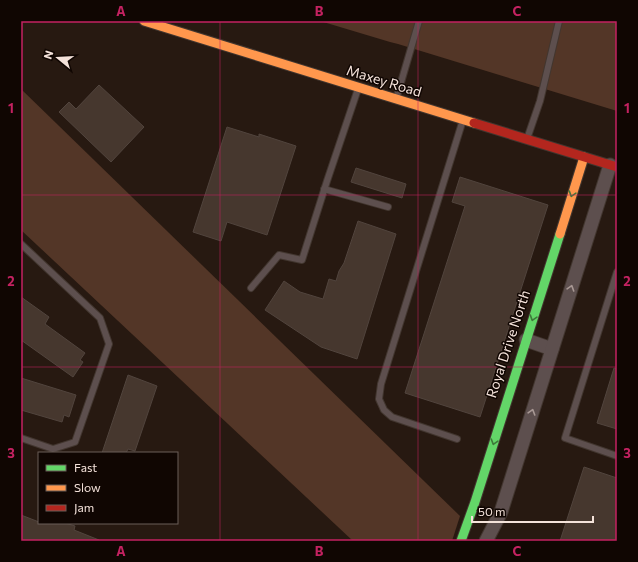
<svg xmlns="http://www.w3.org/2000/svg" width="638" height="562" font-family="Commissioner,sans-serif">
	<style>
		.green { fill: #533627 }
		.building { fill: #46372e; stroke: #51443d }
		.lines { fill: none; stroke-linecap: round; stroke-linejoin: round }
		.lane-casing { stroke: #42362f; stroke-width: 8 }
		.street-casing { stroke: #42362f; stroke-width: 15 }
		.fast-casing { stroke: #42362f; stroke-width: 11 }
		.slow-casing { stroke: #42362f; stroke-width: 11 }
		.jam-casing { stroke: #42362f; stroke-width: 11 }
		.lane { stroke: #5d4f4e; stroke-width: 6 }
		.street { stroke: #5d4f4e; stroke-width: 13 }
		.fast { stroke: #63d668; stroke-width: 9 }
		.slow { stroke: #ff974d; stroke-width: 9 }
		.jam { stroke: #b3261e; stroke-width: 9 }
		.oneway { stroke: #3e783a }
		.oneway2 { stroke: #a89894 }
		.grid { fill: none; stroke: #c42261; stroke-width: 1; stroke-opacity: 0.55 }
		.labels { text-anchor: middle; stroke-width: 3; stroke-linejoin: round; paint-order: stroke }
		.street-label { font-size: 14px; fill: #f4e2da; stroke: #100602 }
		.neatline { fill: none; stroke: #c42261; stroke-width: 1.5 }
		.grid-label { font-size: 13px; text-anchor: middle; font-weight: bold; fill: #c42261 }
	</style>
	<rect width="100%" height="100%" fill="#271911"/>
	<!-- green -->
	<g class="green">
		<path d="M320,21H617V111L398,44L390,42Z"/>
		<path d="M21,89L460,516L452,541H353L21,230Z"/>
	</g>
	<!-- building -->
	<g class="building">
		<path d="M99,85L144,127L111,162L59,112L69,102L76,109Z"/>
		<path d="M227,127L259,137V134L296,146L267,235L227,222L221,241L193,232Z"/>
		<path d="M356,168L406,184L402,198L351,182Z"/>
		<path d="M460,177L548,205L480,417L405,393L465,206L452,202Z"/>
		<path d="M358,221L396,234L357,359L321,347L265,310L284,281L300,292L323,299L329,279L336,281L339,271L344,263Z"/>
		<path d="M21,297L49,317L45,324L85,353L80,360L83,362L73,377L21,340Z"/>
		<path d="M614,368L617,369V429L597,423Z"/>
		<path d="M128,375L157,386L135,451L128,449L126,453H102Z"/>
		<path d="M21,378L76,395L69,417L64,415L62,422L21,410Z"/>
		<path d="M584,467L617,478V541H560Z"/>
		<path d="M21,515L39,522V523H65L75,526L74,530L99,540V541H21Z"/>
	</g>
	<g class="lines">
		<!-- lane casing -->
		<g class="lane-casing">
			<g id="lane">
				<path d="M397,96L419,21"/>
				<path d="M528,136L540,101L559,21"/>
				<path d="M324,189L388,207"/>
				<path d="M21,244L100,318L109,344L75,442L53,449L21,438"/>
				<path d="M617,272L565,438L617,456"/>
				<path d="M251,288L279,255L302,260L327,181L358,89"/>
				<path d="M457,439L392,417L384,410L379,399L381,384L462,123"/>
			</g>
		</g>
		<!-- street casing -->
		<g class="street-casing">
			<g id="street">
				<path d="M526,340L552,349"/>
				<path d="M486,541L501,512L610,165"/>
			</g>
		</g>
		<!-- fast casing -->
		<g class="fast-casing">
			<path id="fast" d="M461,541L475,502L560,234"/>
		</g>
		<!-- slow casing -->
		<g class="slow-casing">
			<g id="slow">
				<path d="M144,21L474,123"/>
				<path d="M560,234L584,157"/>
			</g>
		</g>
		<!-- jam casing -->
		<g class="jam-casing">
			<path id="jam" d="M474,123L617,167"/>
		</g>
		<!-- lane -->
		<use href="#lane" class="lane"/>
		<!-- street -->
		<use href="#street" class="street"/>
		<!-- fast -->
		<use href="#fast" class="fast"/>
		<!-- slow -->
		<use href="#slow" class="slow"/>
		<!-- jam -->
		<use href="#jam" class="jam"/>
	</g>
	<!-- one-way arrows -->
	<defs><path id="oneway-chevron" d="M-2-3.5L2.5 0L-2 3.5" fill="none" stroke-width="1.6" stroke-linecap="round" stroke-linejoin="round"/></defs>
	<g class="oneway">
		<use href="#oneway-chevron" transform="translate(572 194) rotate(108)"/>
		<use href="#oneway-chevron" transform="translate(533 318) rotate(108)"/>
		<use href="#oneway-chevron" transform="translate(494 442) rotate(107)"/>
	</g>
	<g class="oneway2">
		<use href="#oneway-chevron" transform="translate(571 288) rotate(-72)"/>
		<use href="#oneway-chevron" transform="translate(532 412) rotate(-73)"/>
	</g>
	<!-- grid -->
	<path class="grid" d="M220,21V541M418,21V541M21,195H617M21,367H617"/>
	<g class="labels">
		<!-- street labels -->
		<g class="street-label">
			<text transform="translate(384 81) rotate(17)" y="5">Maxey Road</text>
			<text transform="translate(508 344) rotate(-72)" y="5">Royal Drive North</text>
		</g>
	</g>
	<!-- border -->
	<rect width="638" height="562" fill="none" stroke="#100602" stroke-width="44"/>
	<!-- legend -->
	<rect x="38" y="452" width="140" height="72" fill="#100602" stroke="#6b5e58"/>
	<rect x="46" y="465" width="20" height="6" fill="#63d668" stroke="#6b5e58"/>
	<text x="74" y="472" font-size="12" fill="#f4e2da">Fast</text>
	<rect x="46" y="485" width="20" height="6" fill="#ff974d" stroke="#6b5e58"/>
	<text x="74" y="492" font-size="12" fill="#f4e2da">Slow</text>
	<rect x="46" y="505" width="20" height="6" fill="#b3261e" stroke="#6b5e58"/>
	<text x="74" y="512" font-size="12" fill="#f4e2da">Jam</text>
	<!-- north arrow -->
	<g transform="translate(58 58) rotate(288)" stroke="#100602" stroke-width="3" paint-order="stroke">
	<path d="M0-3L7 15L0 10L-7 15Z" fill="#f4e2da"/>
	<text y="-6" font-size="11" font-weight="bold" text-anchor="middle" fill="#f4e2da">N</text>
	</g>
	<!-- scale -->
	<path d="M472 516v6h121v-6" fill="none" stroke="#f4e2da" stroke-width="2"/>
	<text x="478" y="516" font-size="12" fill="#f4e2da" stroke="#100602" stroke-width="3" paint-order="stroke">50 m</text>
	<rect x="22" y="22" width="594" height="518" class="neatline"/>
	<g class="grid-label">
		<text x="121" y="16">A</text>
		<text x="319" y="16">B</text>
		<text x="517" y="16">C</text>
		<text x="11" y="113">1</text>
		<text x="627" y="113">1</text>
		<text x="11" y="286">2</text>
		<text x="627" y="286">2</text>
		<text x="11" y="458">3</text>
		<text x="627" y="458">3</text>
		<text x="121" y="556">A</text>
		<text x="319" y="556">B</text>
		<text x="517" y="556">C</text>
	</g>
</svg>
